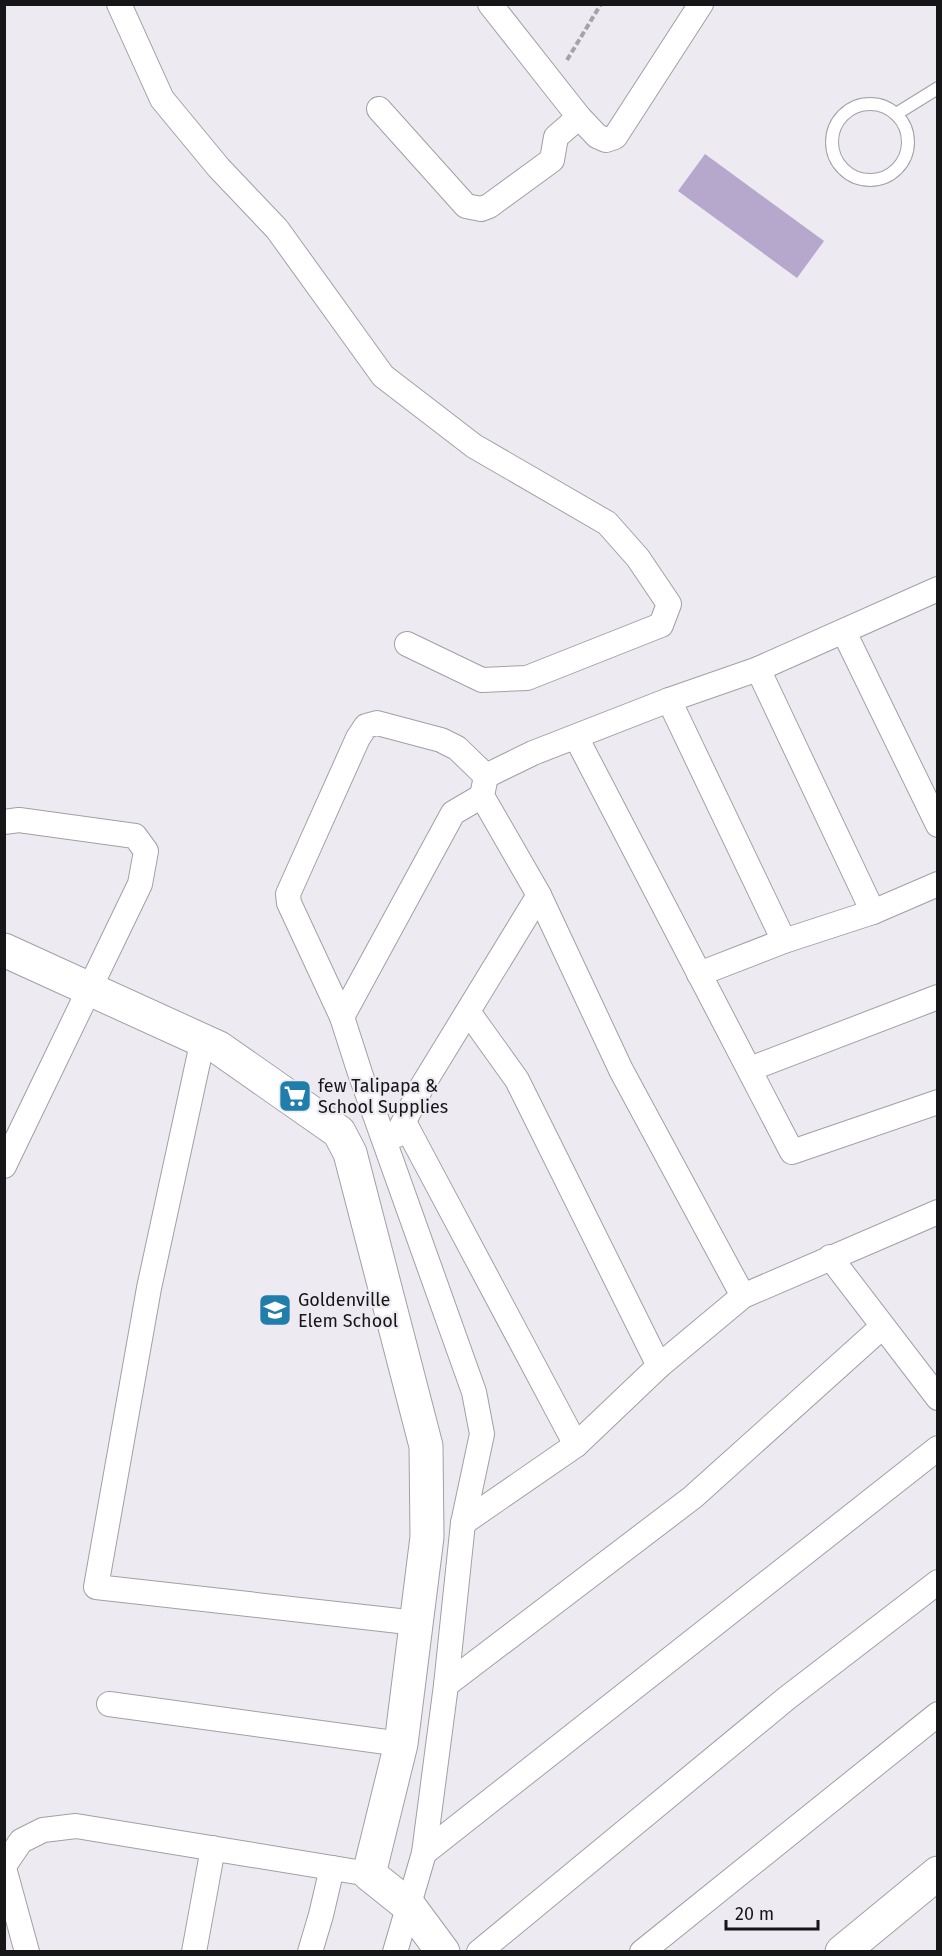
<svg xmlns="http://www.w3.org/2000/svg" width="942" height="1956" font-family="'Fira Sans',sans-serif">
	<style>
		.building { fill: #b5a8cc }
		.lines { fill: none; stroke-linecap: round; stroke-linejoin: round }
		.lane-casing { stroke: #a29fa6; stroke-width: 14 }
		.street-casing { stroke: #a29fa6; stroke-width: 26 }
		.secondary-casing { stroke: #a29fa6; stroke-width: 35 }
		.path { stroke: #a5a3a8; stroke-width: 4; stroke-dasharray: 6 3; stroke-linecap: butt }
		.lane { stroke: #fff; stroke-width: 12 }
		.street { stroke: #fff; stroke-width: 24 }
		.secondary { stroke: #fff; stroke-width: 33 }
		.labels { text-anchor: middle; stroke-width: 4.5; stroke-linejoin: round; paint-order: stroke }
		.poi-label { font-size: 18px; fill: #161517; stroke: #edeaf1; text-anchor: start }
	</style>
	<rect width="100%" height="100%" fill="#edeaf1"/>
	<!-- building -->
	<path class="building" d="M705,154L824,241L797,278L678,191Z"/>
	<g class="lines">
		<!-- lane casing -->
		<g class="lane-casing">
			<g id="lane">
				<circle cx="870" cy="142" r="38"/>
				<path d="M896,114L938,88"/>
			</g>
		</g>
		<!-- street casing -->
		<g class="street-casing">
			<g id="street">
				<path d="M119,4L162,99L219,168L277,229L383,376L474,446L607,523L638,558L669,604L661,625L527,678L482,680L407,644"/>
				<path d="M490,4L579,117L597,136L606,140L615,137L701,4"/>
				<path d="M379,109L466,206L481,209L489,206L552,160L556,137L579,117"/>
				<path d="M844,632L938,825"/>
				<path d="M758,669L873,912"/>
				<path d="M669,700L784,941"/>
				<path d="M576,737L792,1152L938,1102"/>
				<path d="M486,776L533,753L669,700L758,669L938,589"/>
				<path d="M4,822L19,820L135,836L146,851L140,884L4,1166"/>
				<path d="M699,974L784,941L873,912L938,884"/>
				<path d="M469,1013L517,1080L659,1366"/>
				<path d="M342,1017L453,813L482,796"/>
				<path d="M203,1039L149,1288L96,1587L417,1623"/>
				<path d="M750,1069L938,997"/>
				<path d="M404,1122L576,1445"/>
				<path d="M397,1135L421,1088L539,895"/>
				<path d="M830,1257L938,1398"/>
				<path d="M463,1523L576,1445L659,1366L743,1296L938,1212"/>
				<path d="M446,1685L693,1497L882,1327"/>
				<path d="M109,1704L401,1744"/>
				<path d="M424,1853L938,1448"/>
				<path d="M4,1866L21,1841L43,1830L76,1826L369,1874"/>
				<path d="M4,1868L27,1952"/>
				<path d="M194,1952L213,1848"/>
				<path d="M310,1952L321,1915L332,1868"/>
				<path d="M395,1952L424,1853L446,1685L463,1523L482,1434L474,1392L360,1073L342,1017L289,903L288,894L358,738L366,726L377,723L441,740L457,748L486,776L482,796L539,895L621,1070L743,1296"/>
				<path d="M479,1952L787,1698L938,1582"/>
				<path d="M642,1952L938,1714"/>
			</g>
		</g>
		<!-- secondary casing -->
		<g class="secondary-casing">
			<g id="secondary">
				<path d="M4,950L219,1048L339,1132L350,1153L426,1446L427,1537L401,1744L369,1874L409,1906L443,1952"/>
				<path d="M842,1952L938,1873"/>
			</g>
		</g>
		<!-- path -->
		<path class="path" d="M567,60L601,4"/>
		<!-- lane -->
		<use href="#lane" class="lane"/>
		<!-- street -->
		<use href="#street" class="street"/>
		<!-- secondary -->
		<use href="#secondary" class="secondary"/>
	</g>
	<!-- icons -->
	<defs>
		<g id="supermarket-square" transform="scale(1.725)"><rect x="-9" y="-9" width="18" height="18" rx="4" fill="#217eab" stroke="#edeaf1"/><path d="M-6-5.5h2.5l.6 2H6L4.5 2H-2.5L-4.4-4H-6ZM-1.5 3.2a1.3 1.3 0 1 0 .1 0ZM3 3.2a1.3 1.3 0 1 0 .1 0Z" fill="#fff"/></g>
		<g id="school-square" transform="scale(1.725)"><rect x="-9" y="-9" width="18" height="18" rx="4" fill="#217eab" stroke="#edeaf1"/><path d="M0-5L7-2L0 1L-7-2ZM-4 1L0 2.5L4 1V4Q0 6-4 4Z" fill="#fff"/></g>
	</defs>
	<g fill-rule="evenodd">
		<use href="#supermarket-square" x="295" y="1096"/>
		<use href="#school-square" x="275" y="1310"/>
	</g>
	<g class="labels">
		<!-- poi labels -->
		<g class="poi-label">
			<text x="318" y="1092">few Talipapa &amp;<tspan x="318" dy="21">School Supplies</tspan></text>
			<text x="298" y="1306">Goldenville<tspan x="298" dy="21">Elem School</tspan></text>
		</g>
	</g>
	<!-- border -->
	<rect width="942" height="1956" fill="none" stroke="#161517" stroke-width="12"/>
	<!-- scale -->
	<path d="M726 1920v9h92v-9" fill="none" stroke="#161517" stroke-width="3"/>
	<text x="735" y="1920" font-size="18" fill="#161517" stroke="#edeaf1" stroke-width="4.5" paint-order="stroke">20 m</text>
</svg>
